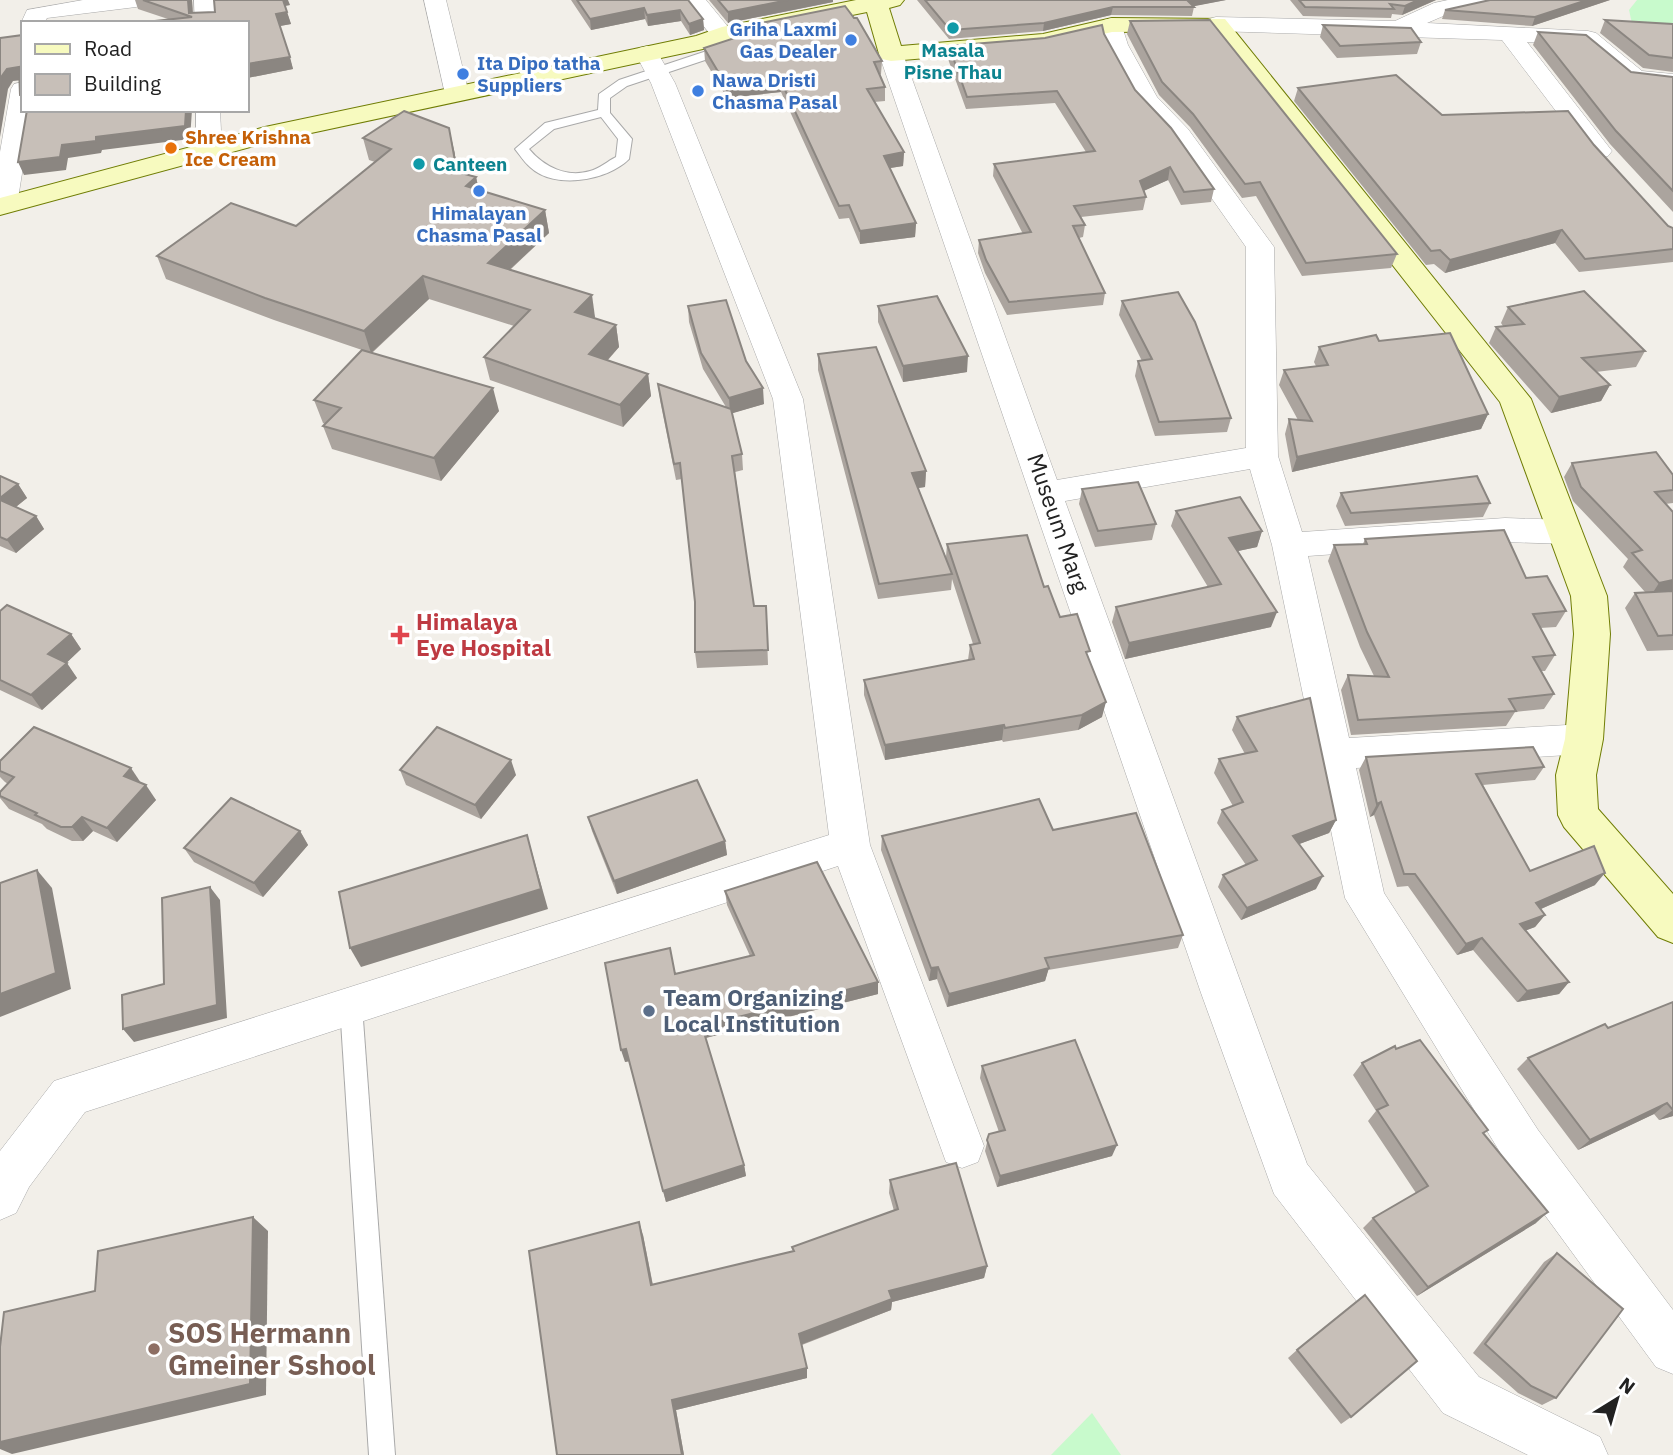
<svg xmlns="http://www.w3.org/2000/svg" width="1673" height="1455" font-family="'IBM Plex Sans',sans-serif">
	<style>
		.park { fill: #c8facc }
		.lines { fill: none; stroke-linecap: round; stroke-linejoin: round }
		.lane-casing { stroke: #a9a9a9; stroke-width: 2 }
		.street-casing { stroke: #a9a9a9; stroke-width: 1 }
		.secondary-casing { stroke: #707d05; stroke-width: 2 }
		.lane { fill: #fff; fill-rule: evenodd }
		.street { fill: #fff; fill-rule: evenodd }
		.secondary { fill: #f7fabf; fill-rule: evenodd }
		.wall { fill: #aba49e }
		.shaded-wall { fill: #8b8681 }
		.building { fill: #c7bfb8; stroke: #8b8681; stroke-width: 2 }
		.culture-dot { fill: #0f9aa8; stroke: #fff; stroke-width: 2.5 }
		.shop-dot { fill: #3f7fe0; stroke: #fff; stroke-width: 2.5 }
		.food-dot { fill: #e8710a; stroke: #fff; stroke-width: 2.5 }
		.health-dot { fill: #e0444e; stroke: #fff; stroke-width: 2.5 }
		.service-dot { fill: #5c6f8a; stroke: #fff; stroke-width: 2.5 }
		.education-dot { fill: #8d6e63; stroke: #fff; stroke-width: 2.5 }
		.labels { text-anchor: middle; stroke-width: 7; stroke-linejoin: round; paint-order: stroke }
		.far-shop-label { font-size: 19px; font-weight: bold; fill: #366cbe; stroke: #fff; text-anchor: start }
		.far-culture-label { font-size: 19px; font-weight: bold; fill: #0d838f; stroke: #fff }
		.far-food-label { font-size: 19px; font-weight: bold; fill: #c56008; stroke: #fff; text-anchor: start }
		.street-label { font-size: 23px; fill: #222; stroke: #fff }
		.health-label { font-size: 23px; font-weight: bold; fill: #be3a42; stroke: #fff; text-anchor: start }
		.service-label { font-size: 23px; font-weight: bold; fill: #4e5e75; stroke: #fff; text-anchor: start }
		.near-education-label { font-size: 28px; font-weight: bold; fill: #785e54; stroke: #fff; text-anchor: start }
	</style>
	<rect width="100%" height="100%" fill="#f2efe9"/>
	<!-- park -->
	<g class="park">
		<path d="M1637,0H1673V32L1633,28L1629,10Z"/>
		<path d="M1092,1413L1121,1455H1051Z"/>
	</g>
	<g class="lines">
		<!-- lane casing -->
		<g class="lane-casing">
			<g id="lane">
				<path d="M728,44L732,45V51L627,86L610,98V113L632,139L629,159C607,181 554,190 530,167C524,162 520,155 515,149L545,123L598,110L599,94L619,80ZM601,117L618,139L616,157C608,161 599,169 590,171C567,178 544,167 529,149L554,129Z"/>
				<path d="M351,996L359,999L362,1006L395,1455H369L340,1006L343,999Z"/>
			</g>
		</g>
		<!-- street casing -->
		<g class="street-casing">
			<g id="street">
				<path d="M83,0H147L144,5L136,7L47,18L44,23H23V26L21,23L27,10Z"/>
				<path d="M194,0H216L217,23H195Z"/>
				<path d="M424,0H446L469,94L466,99L457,101L448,99L445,94Z"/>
				<path d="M683,0H706L734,34L730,39H714Z"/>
				<path d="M1448,0H1494L1491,5L1448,14L1427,23L1588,31L1596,33L1642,71L1673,74V88L1627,83L1582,45L1527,42L1612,151L1608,156L1599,159L1590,156L1502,40L1216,31L1208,29L1205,24L1208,19L1216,17L1395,21L1434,3Z"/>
				<path d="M1112,18L1120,20L1128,45L1157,97L1188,129L1274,247L1278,456L1302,532L1505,518L1566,520L1578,524L1582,532L1578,540L1566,544L1505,542L1308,556L1349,738L1584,724L1597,728L1602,739L1597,750L1584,754L1356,768L1384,893L1538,1130L1673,1310V1374L1656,1367L1506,1162L1345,898L1272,545L1250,469L1065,501L1307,1164L1479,1377L1600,1437L1608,1455H1528L1443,1413L1274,1194L1201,993L879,54L883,49H899L903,54L1057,480L1246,448V247L1170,139L1135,101L1104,45L1101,25L1104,20Z"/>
				<path d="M647,46L655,48L675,83L803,399L870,845L984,1146L978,1162L962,1168L946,1162L838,866L85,1112L29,1187L16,1213L0,1220V1151L54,1081L829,835L773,399L651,83L635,53L639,48Z"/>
				<path d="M23,82V110H32L17,205L13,211L0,212V152L11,89L14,84Z"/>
				<path d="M196,110H220L222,152L218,157L209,160L200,157L196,152Z"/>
			</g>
		</g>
		<!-- secondary casing -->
		<g class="secondary-casing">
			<path id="secondary" d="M856,0H904L900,5L889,8L901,46L1043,34L1112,18L1225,19L1531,399L1607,596L1610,634L1603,739L1596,775L1598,809L1673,894V943L1658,937L1564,827L1558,815L1556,775L1565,739L1574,634L1571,596L1500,402L1209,31L1112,32L1043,48L891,61L882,59L879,54L867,12L729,40L703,49L269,142L0,215V198L265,127L696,36L722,27Z"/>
		</g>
		<!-- lane -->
		<use href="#lane" class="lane"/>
		<!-- street -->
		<use href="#street" class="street"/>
		<!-- secondary -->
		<use href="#secondary" class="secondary"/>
	</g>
	<!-- wall -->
	<g class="wall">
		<path d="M135,0H192L193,13L215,12L290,5L285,6L291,24L280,26L293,69L247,78V23L168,19L138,9Z"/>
		<path d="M571,0H688L703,19L704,30L690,35L681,21L648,26L645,19L591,30Z"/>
		<path d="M709,0H833V2L728,23Z"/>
		<path d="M917,0H1226L1193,6L1194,7L1192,16L1111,15L1043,31L949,39Z"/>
		<path d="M1290,0H1436L1402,15L1392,14L1391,18L1303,16Z"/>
		<path d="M1490,0H1610L1532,26L1442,19L1445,10Z"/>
		<path d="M1605,20L1673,24V72L1643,68L1600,33Z"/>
		<path d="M1130,21L1397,254L1391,268L1302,276L1256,196L1242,198L1190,127L1159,95L1127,34Z"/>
		<path d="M1323,25L1421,42L1417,54L1337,58L1320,37Z"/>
		<path d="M1538,32L1631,72L1673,77V212L1610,144L1533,45Z"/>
		<path d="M747,34L882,61L881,74L880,75L885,87V101L874,102L904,152L903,166L890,168L916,223L915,237L860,244L849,218L839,219L781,92L727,98L705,61L704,48Z"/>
		<path d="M1104,34L1135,90L1214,189L1211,202L1181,205L1168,180L1143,191L1146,197L1143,210L1081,217L1085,225L1083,237L1079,238L1105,293L1103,305L1007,315L985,273L978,253L979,240L1023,234L993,176L994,164L1086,152L1055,103L966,109L948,59L949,46Z"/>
		<path d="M1298,88L1594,145L1668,226L1673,228V262L1579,272L1555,243L1445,273L1434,264L1426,265L1294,101Z"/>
		<path d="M363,138L454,150L458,172L476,177L479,190L545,210L549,233L510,270L595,317L594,318L616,325L619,347L608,360L648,374L651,396L623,427L490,380L484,357L514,326L429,299L372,353L499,411L441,481L332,449L323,426L325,424L323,423L314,400L362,350L274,320L166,279L157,256L296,226L375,162L369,160Z"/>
		<path d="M1122,301L1231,418L1227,432L1155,436L1135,376L1138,361H1142L1119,315Z"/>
		<path d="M688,306L746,361L764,404L732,413L742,454L743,470L735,472L754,606H766L768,665L697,668L695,652V602L682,479L676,480L660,400L658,384L726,407L703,369L689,322Z"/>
		<path d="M878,306L967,372L903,382L878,322Z"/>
		<path d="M1508,307L1645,351L1636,367L1596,372L1610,385L1601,401L1551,413L1489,343L1496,327L1503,326L1501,323Z"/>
		<path d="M1379,341L1488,414L1481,429L1292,472L1285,434L1289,419L1298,420L1279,385L1284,370L1316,366L1314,362L1319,347Z"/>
		<path d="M818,354L926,471L925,487L918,488L946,557L947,544L1044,587L1060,617L1088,658L1102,717L1078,730L1003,742L1002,740L885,760L864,695V680L968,660L970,645L973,644L952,579L951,590L878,599L818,370Z"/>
		<path d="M1572,463L1673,475V503L1665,504L1673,512V650L1647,651L1625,608L1635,593L1645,592L1623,567L1628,559L1573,501L1564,477Z"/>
		<path d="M0,476L18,484L27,498L16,507L36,516L44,529L16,553L0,546Z"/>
		<path d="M1082,489L1156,524L1152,540L1095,547L1079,504Z"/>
		<path d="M1341,493L1490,503L1483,517L1345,526L1336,506Z"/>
		<path d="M1176,511L1262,531L1257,547L1238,551L1271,627L1125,659L1112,622L1116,607L1208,587L1171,526Z"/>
		<path d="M1365,539L1526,578L1566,611L1556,627L1540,628L1555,655L1545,671H1541L1554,694L1544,709L1515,712L1506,726L1351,735L1341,690L1348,675L1374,676L1360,647L1328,561L1334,545L1363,544Z"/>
		<path d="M0,611L71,634L81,649L66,663L77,678L42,710L0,690Z"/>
		<path d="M1237,717L1336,820L1329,833L1299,844L1316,889L1241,920L1218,887L1223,875L1246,865L1217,823L1222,810L1233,806L1214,773L1219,759L1245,754L1232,730Z"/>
		<path d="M1366,757L1544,767L1535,780L1483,785L1530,871L1595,885L1541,909L1545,915L1535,927L1526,930L1569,982L1559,994L1517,1002L1473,950L1457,955L1408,886L1397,887L1374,815L1370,817L1359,770Z"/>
		<path d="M0,761L140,783L156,800L117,842L93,831L83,841H72L47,829L42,824L9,809L0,798V792L8,784L5,782L0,777Z"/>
		<path d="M400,770L516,775L481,819L406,785Z"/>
		<path d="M588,817L725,841L727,855L617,894L592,831Z"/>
		<path d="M1053,830L1183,935L1178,948L1048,970L1045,981L947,1007L937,979L929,981L881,850L882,836Z"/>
		<path d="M300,831L308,845L263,897L194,862L184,848Z"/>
		<path d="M725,891L878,994L706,1038L744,1165L746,1176L666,1202L629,1061L625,1062L675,974L750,956L727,905Z"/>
		<path d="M1673,1002V1116L1659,1120L1654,1114L1578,1150L1517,1069L1528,1058L1608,1028Z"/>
		<path d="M1396,1049L1484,1134L1536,1223L1417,1296L1363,1228L1373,1218L1416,1193L1368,1121L1376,1111L1353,1075L1362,1063Z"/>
		<path d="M982,1066L1112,1156L997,1187L985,1151L989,1134L999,1132L980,1078Z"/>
		<path d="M890,1180L987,1266L984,1278L892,1302L891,1310L802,1345L807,1368V1378L676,1410L684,1455H557L643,1235L653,1285L793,1251L792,1247L894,1211L889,1193Z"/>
		<path d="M1557,1253L1556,1398L1542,1405L1518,1393L1473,1353L1544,1262Z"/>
		<path d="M1297,1350L1351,1417L1341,1424L1288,1358Z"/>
	</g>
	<!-- shaded-wall -->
	<g class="shaded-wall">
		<path d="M188,0H192L193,19L189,13Z"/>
		<path d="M283,0H288L290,5L285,6Z"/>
		<path d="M788,0H833V2L728,23V12Z"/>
		<path d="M1186,0H1226L1185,8Z"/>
		<path d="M1418,0H1436L1402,15L1405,6Z"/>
		<path d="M1587,0H1610L1532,26L1535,17Z"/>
		<path d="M1113,7L1111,15L1043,31L1044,23Z"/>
		<path d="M644,8L645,19L591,30L590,19Z"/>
		<path d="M680,10L681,21L648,26L647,15Z"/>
		<path d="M287,12L291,24L280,26L276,14Z"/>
		<path d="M703,19L704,30L690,35L689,24Z"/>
		<path d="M290,57L293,69L247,78V64Z"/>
		<path d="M19,67L23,80L13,81L8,89L0,137V89L2,76L7,69Z"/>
		<path d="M780,79L781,92L727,98L726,85Z"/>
		<path d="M186,110H192L190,139L102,150L101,153L68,158L66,170L24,175L18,162L62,145L96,137Z"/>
		<path d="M449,128L454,150L462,194L457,172Z"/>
		<path d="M904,152L903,166L884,169V156Z"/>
		<path d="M1170,167L1168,180L1137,194L1140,181Z"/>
		<path d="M476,177L481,200L466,186Z"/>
		<path d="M545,210L549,233L493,285L488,263Z"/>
		<path d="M916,223L915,237L860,244V231Z"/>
		<path d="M1562,230L1555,243L1445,273L1450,260Z"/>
		<path d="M423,276L429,299L371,353L364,331Z"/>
		<path d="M592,295L595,317L579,334L575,312Z"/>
		<path d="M616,325L619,347L593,376L589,354Z"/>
		<path d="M968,356L967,372L903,382V366Z"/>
		<path d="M648,374L651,396L623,427L620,405Z"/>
		<path d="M1610,385L1601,401L1551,413L1559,397Z"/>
		<path d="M493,388L499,411L441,481L434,458Z"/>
		<path d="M763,388L764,404L730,414L729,398Z"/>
		<path d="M1488,414L1481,429L1292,472L1297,457Z"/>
		<path d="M926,471L925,487L911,489L912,473Z"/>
		<path d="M18,484L27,498L8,513L0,501V498Z"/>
		<path d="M36,516L44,529L16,553L7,540Z"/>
		<path d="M1262,531L1257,547L1224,554L1229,538Z"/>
		<path d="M1673,580V592L1650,597L1659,583Z"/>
		<path d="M1277,612L1271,627L1125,659L1129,643Z"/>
		<path d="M71,634L81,649L59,670L48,654Z"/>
		<path d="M67,663L77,678L42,710L31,695Z"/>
		<path d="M1106,702L1102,717L1078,730L1082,715Z"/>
		<path d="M1004,725L1002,740L885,760V745Z"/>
		<path d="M511,760L516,775L481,819L475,805Z"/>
		<path d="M131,768L141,783L124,776Z"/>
		<path d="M146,785L156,800L117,842L107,828Z"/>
		<path d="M1381,802L1374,815L1370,817L1377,804Z"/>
		<path d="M82,817L93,831L83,841L72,827Z"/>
		<path d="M1336,820L1329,833L1286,849L1293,836Z"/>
		<path d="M300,831L308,845L263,897L254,883Z"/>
		<path d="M527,835L548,909L361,967L350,948Z"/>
		<path d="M725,841L727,855L617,894L614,881Z"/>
		<path d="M37,870L52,888L71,989L0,1017V994Z"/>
		<path d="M1605,873L1595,885L1527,915L1536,903Z"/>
		<path d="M1323,876L1316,889L1241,920L1247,908Z"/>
		<path d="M210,887L220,900L227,1018L134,1042L123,1029L217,1005Z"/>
		<path d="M1545,915L1535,927L1511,936L1520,924Z"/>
		<path d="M1482,938L1473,950L1457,955L1466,944Z"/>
		<path d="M938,967L937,979L929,981L931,968Z"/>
		<path d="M1049,968L1045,981L947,1007L949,994Z"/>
		<path d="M878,982V994L705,1038L702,1026Z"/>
		<path d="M1569,982L1559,994L1517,1002L1527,991Z"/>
		<path d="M626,1049L630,1061L625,1062L621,1050Z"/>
		<path d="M1667,1103L1654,1114L1578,1150L1590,1140Z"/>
		<path d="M1673,1110V1116L1659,1120Z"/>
		<path d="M1117,1145L1112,1156L997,1187L1000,1176Z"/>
		<path d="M744,1165L746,1176L666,1202L663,1191Z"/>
		<path d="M1548,1212L1536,1223L1417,1296L1428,1287Z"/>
		<path d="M253,1217L268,1231L266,1395L12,1454L0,1449V1442Z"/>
		<path d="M639,1222L643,1235L655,1297L651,1285Z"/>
		<path d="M987,1266L984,1278L892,1302L891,1310L800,1345L799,1334L889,1291Z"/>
		<path d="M807,1368V1378L676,1410L684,1455H682L672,1400Z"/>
	</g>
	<!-- building -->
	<g class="building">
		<path d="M143,0H188L189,13L215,12L214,0H283L287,12L276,14L290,57L247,64V23H136L192,17Z"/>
		<path d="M577,0H688L703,19L689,24L680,10L647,15L644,8L590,19Z"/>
		<path d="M718,0H788L728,12Z"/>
		<path d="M925,0H1187L1194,7H1113L1044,23L950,30Z"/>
		<path d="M1299,0H1418L1405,6L1390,4L1394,9L1305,7Z"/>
		<path d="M1490,0H1587L1535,17L1445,10Z"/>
		<path d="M845,6L854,18H857L882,61L874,62L885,87L867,89L904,152L884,156L916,223L860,231L849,205L839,206L780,79L726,85L704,48L747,34L751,25Z"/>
		<path d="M1210,20L1397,254L1306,263L1260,182L1245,184L1193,114L1162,82L1130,21Z"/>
		<path d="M1605,20L1673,24V58L1649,55Z"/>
		<path d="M1102,25L1104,34L1135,90L1171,128L1214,189L1184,192L1170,167L1140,181L1146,197L1074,206L1085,225L1073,226L1105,293L1009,302L986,260L979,240L1031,232L994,164L1095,151L1057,91L967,97L949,46L1045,38Z"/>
		<path d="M1323,25L1411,28L1421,42L1340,46Z"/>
		<path d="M1538,32L1586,35L1631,72L1673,77V191L1616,131Z"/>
		<path d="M23,35V96L20,95L19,67L7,69L2,76L0,89V38Z"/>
		<path d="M1396,75L1442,115L1568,111L1594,145L1668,226L1673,228V249L1585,259L1562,230L1450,260L1440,250L1431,251L1298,88Z"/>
		<path d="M27,110H186L185,126L96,137V141L62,145L60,157L18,162Z"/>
		<path d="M404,111L449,128L457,172L476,177L466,186L545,210L488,263L592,295L575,312L616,325L589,354L648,374L620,405L484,357L530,310L423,276L364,331L265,298L157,256L231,203L296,226L391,149L363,138Z"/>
		<path d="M1584,291L1645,351L1582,358L1610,385L1559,397L1496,327L1524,324L1508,307Z"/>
		<path d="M1178,292L1195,322L1231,418L1159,422L1138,361L1152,359L1122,301Z"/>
		<path d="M937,296L968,356L903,366L878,306Z"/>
		<path d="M726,300L746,361L763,388L729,398L701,353L688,306Z"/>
		<path d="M1450,333L1488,414L1297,457L1289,419L1312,421L1284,370L1328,365L1319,347L1376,335L1379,341Z"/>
		<path d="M876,347L926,471L912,473L952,574L879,584L818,354Z"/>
		<path d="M362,350L493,388L434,458L323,426L341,408L314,400Z"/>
		<path d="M658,384L731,409L742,454L732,456L754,606H766L768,650L695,652V602L680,463L674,464Z"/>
		<path d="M1656,452L1673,475V490L1655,492L1673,512V580L1659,583L1632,553L1642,550L1581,487L1572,463Z"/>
		<path d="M0,476L18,484L0,498Z"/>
		<path d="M1477,476L1490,503L1351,513L1341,493Z"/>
		<path d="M1138,482L1156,524L1098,531L1082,489Z"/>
		<path d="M1240,497L1262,531L1229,538L1277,612L1129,643L1116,607L1221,584L1176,511Z"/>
		<path d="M0,500L36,516L7,540L0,537Z"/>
		<path d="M1504,530L1526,578L1547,576L1566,611L1533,614L1555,655L1533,657L1554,694L1509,699L1516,711L1358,720L1348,675L1389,677L1367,632L1334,545L1367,544L1365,539Z"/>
		<path d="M1027,535L1044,587L1048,586L1060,617L1077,614L1090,651L1086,652L1106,702L1082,715L1005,728L1004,725L885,745L864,680L974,659L970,645L980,643L947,544Z"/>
		<path d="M1673,591V635L1658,636L1635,593Z"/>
		<path d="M7,605L71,634L48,654L67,663L31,695L0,680V611Z"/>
		<path d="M1310,698L1336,820L1293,836L1323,876L1247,908L1223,875L1257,860L1222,810L1243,802L1219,759L1257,751L1237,717Z"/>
		<path d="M34,727L131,768L124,776L146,785L107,828L82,817L72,827H61L35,815L37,813L0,796V792L14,777L0,771V761Z"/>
		<path d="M437,727L511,760L475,805L400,770Z"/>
		<path d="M1533,747L1544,767L1476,774L1530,871L1594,846L1605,873L1536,903L1545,915L1520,924L1569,982L1527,991L1482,938L1466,944L1415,874H1404L1381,802L1377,804L1366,757Z"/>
		<path d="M697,780L725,841L614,881L588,817Z"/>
		<path d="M231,798L300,831L254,883L184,848Z"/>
		<path d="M1039,799L1053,830L1136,813L1183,935L1045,958L1049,968L949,994L938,967L931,968L882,836Z"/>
		<path d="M527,835L541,889L350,948L339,892Z"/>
		<path d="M817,862L878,982L702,1026L744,1165L663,1191L626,1049L621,1050L605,963L670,948L675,974L754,955L725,891Z"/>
		<path d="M37,870L56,973L0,994V883Z"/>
		<path d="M210,887L217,1005L123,1029L122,995L164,984L162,898Z"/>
		<path d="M1673,1002V1110L1667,1103L1590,1140L1528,1058L1605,1024L1608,1028Z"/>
		<path d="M1075,1040L1117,1145L1000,1176L987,1140L989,1134L1005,1130L982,1066Z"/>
		<path d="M1420,1040L1488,1130L1483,1133L1548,1212L1428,1287L1373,1218L1428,1186L1377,1110L1388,1105L1362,1063L1395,1046L1396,1049Z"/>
		<path d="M956,1163L987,1266L889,1291L892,1299L799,1334L807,1368L672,1400L682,1455H557L529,1251L639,1222L651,1285L794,1251L792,1247L898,1209L890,1180Z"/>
		<path d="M253,1217L250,1384L0,1442V1347L4,1312L95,1291L98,1251Z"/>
		<path d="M1557,1253L1623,1309L1556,1398L1531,1386L1485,1344Z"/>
		<path d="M1365,1295L1417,1361L1351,1417L1297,1350Z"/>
	</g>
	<!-- markers -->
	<g class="culture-dot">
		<circle cx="953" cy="28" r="7"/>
		<circle cx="419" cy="164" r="7"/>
	</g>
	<g class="shop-dot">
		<circle cx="851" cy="40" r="7"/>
		<circle cx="463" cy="74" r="7"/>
		<circle cx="698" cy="91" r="7"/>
		<circle cx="479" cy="191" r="7"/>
	</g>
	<circle class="food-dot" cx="171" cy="148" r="7"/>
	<path class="health-dot" d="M396.5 624.5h7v7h7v7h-7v7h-7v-7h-7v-7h7z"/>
	<circle class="service-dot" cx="649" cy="1011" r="7"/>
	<circle class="education-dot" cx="154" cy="1349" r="7"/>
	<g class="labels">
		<!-- far-shop labels -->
		<g class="far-shop-label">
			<text x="837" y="36" text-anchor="end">Griha Laxmi<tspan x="837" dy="22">Gas Dealer</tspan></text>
			<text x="477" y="70">Ita Dipo tatha<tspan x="477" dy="22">Suppliers</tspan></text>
			<text x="712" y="87">Nawa Dristi<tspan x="712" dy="22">Chasma Pasal</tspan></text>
			<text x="479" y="220" text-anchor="middle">Himalayan<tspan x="479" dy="22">Chasma Pasal</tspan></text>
		</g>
		<!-- far-culture labels -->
		<g class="far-culture-label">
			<text x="953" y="57">Masala<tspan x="953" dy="22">Pisne Thau</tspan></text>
			<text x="433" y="171" text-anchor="start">Canteen</text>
		</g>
		<!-- far-food labels -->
		<g class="far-food-label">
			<text x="185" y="144">Shree Krishna<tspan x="185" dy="22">Ice Cream</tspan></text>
		</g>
		<!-- street labels -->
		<g class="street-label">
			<text transform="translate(1058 523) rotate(71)" y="8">Museum Marg</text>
		</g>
		<!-- health labels -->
		<g class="health-label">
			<text x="416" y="630">Himalaya<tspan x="416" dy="26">Eye Hospital</tspan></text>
		</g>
		<!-- service labels -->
		<g class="service-label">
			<text x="663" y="1006">Team Organizing<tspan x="663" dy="26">Local Institution</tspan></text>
		</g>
		<!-- near-education labels -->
		<g class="near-education-label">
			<text x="168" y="1343">SOS Hermann<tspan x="168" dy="32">Gmeiner Sshool</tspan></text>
		</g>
	</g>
	<!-- legend -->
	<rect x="21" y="21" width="228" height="91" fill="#ffffff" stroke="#a7a7a7" stroke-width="2"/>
	<rect x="35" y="44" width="35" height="10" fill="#f7fabf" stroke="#a7a7a7" stroke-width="2"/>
	<text x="84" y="56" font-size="21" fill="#222222">Road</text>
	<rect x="35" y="74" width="35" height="21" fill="#c7bfb8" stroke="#a7a7a7" stroke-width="2"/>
	<text x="84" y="91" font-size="21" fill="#222222">Building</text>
	<!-- north arrow -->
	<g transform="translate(1617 1399) rotate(37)" stroke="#ffffff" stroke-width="5" paint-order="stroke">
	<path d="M0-5L12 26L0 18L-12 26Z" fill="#222222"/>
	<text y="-10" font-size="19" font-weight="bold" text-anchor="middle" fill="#222222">N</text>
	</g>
</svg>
